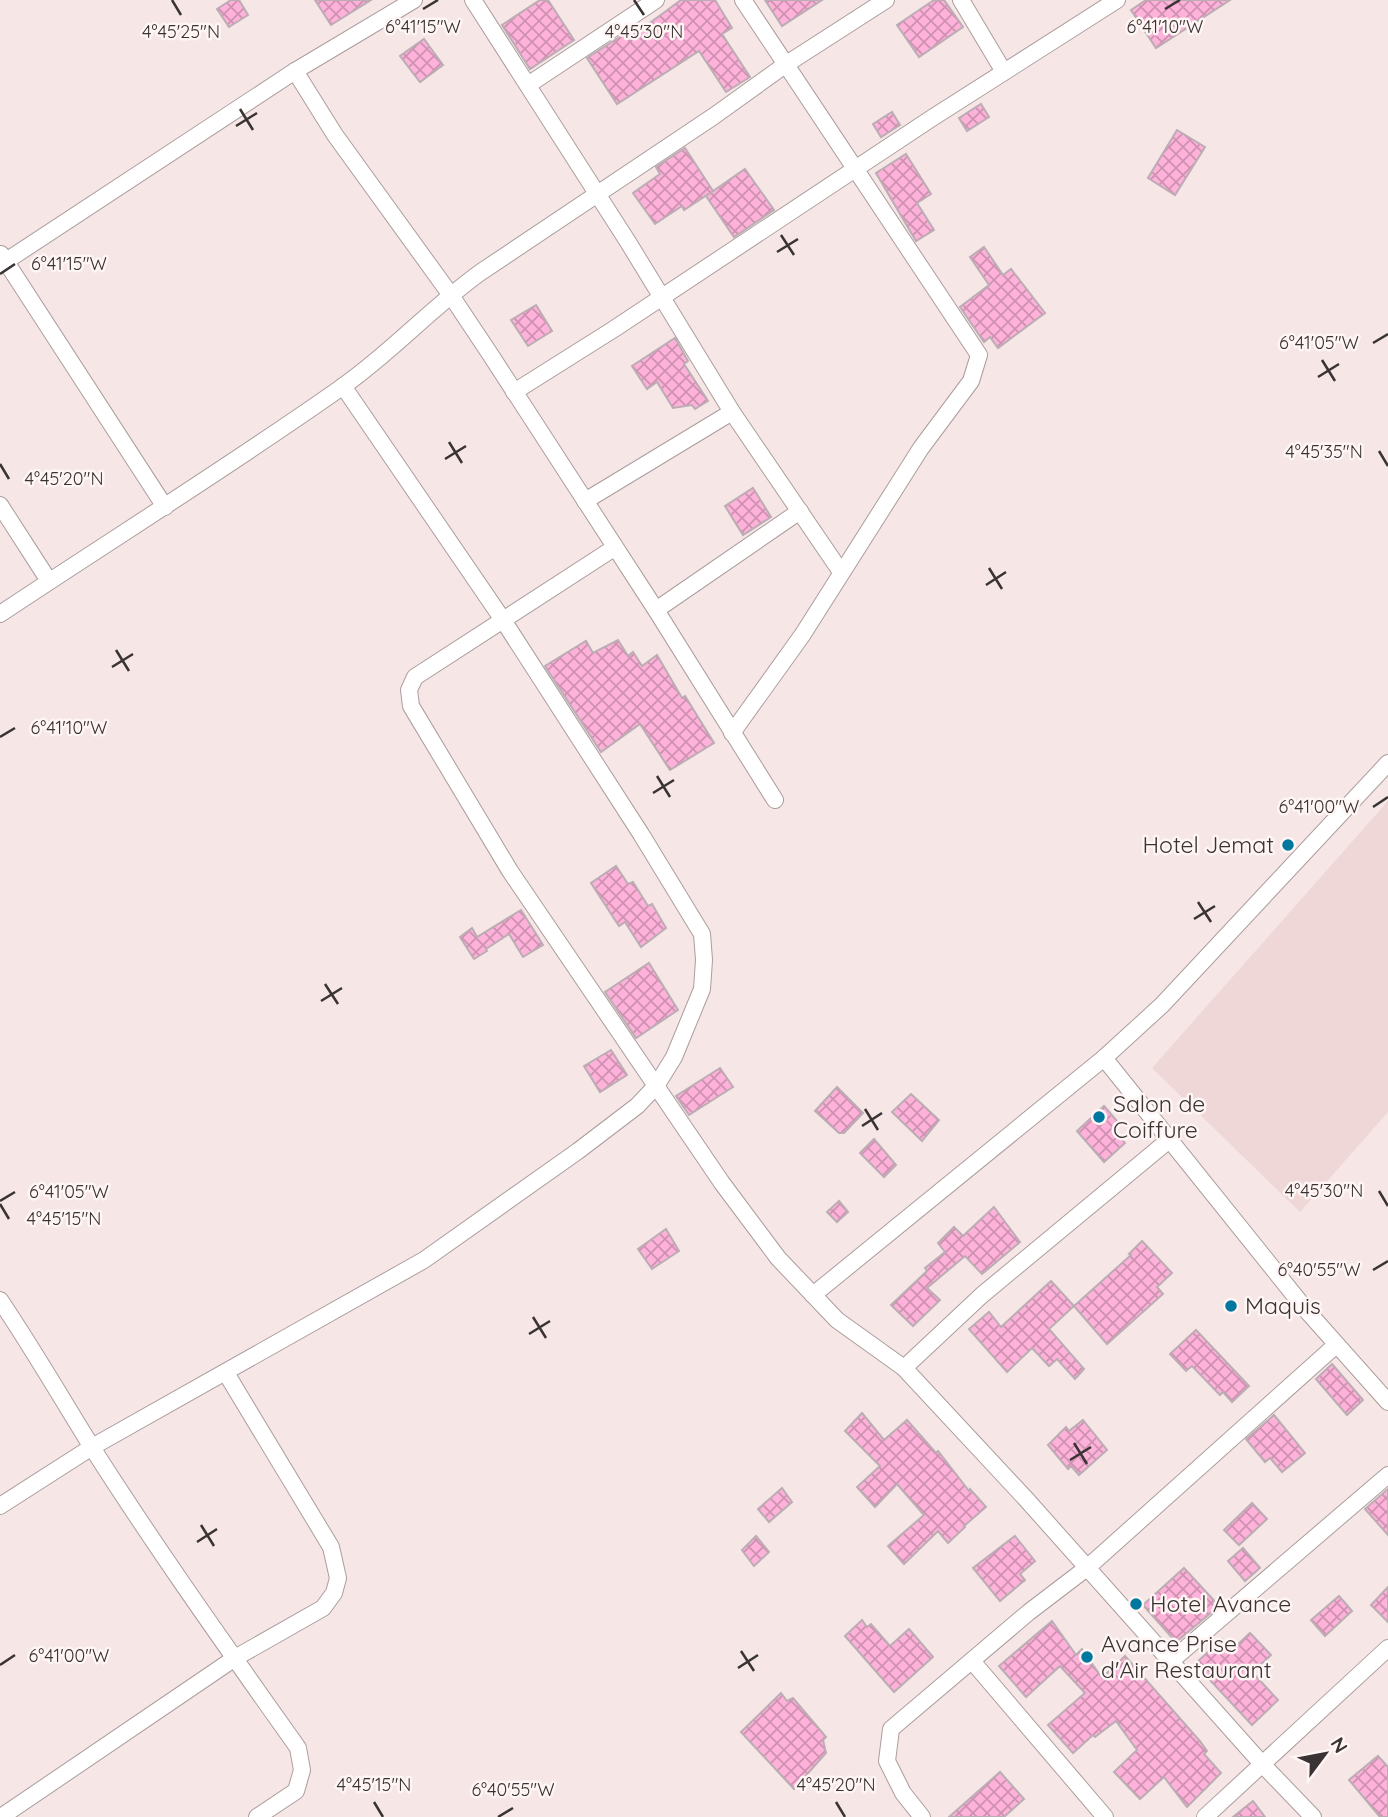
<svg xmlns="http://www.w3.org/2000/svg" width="1388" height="1817" font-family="Quicksand,sans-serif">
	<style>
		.built { fill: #efd7d8 }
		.building { fill: url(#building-cross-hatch); stroke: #bbadb3; stroke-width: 2 }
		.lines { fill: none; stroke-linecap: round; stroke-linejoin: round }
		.minor-casing { stroke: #ac9d9d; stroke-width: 18 }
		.minor { stroke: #fff; stroke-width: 16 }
		.ticks { fill: none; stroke: #393333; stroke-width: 2.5 }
		.poi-dot { fill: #00779f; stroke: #fff5f5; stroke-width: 2.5 }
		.labels { text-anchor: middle; stroke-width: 5; stroke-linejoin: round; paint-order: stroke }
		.poi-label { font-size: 23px; fill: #393333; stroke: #fff5f5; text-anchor: start }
		.ticks-label { font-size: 18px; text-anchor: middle; fill: #393333; stroke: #fff5f5; stroke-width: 5; stroke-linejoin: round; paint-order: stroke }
	</style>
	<defs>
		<pattern id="building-cross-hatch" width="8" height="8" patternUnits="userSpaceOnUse" patternTransform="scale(1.75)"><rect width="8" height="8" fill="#feb2da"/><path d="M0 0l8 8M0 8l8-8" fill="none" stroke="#cf91b1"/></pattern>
	</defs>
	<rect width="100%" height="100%" fill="#f6e6e6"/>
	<!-- built -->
	<path class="built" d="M1388,801V1112L1300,1212L1152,1068Z"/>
	<!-- building -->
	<g class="building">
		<path d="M231,0H239L248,15L229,27L217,9Z"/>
		<path d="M315,0H371L331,25Z"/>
		<path d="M540,0H548L574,40L530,69L502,25Z"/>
		<path d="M681,0H715L732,28L722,34L750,77L726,92L699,51L617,104L587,58L629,31L632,36Z"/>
		<path d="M765,0H822L782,26Z"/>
		<path d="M934,0H944L963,27L919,57L897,25Z"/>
		<path d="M1146,0H1230L1156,48L1131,10Z"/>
		<path d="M424,39L443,65L420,82L400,56Z"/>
		<path d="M981,104L989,117L967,131L959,118Z"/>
		<path d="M892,112L900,125L881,137L873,124Z"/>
		<path d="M1177,130L1205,147L1175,195L1148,178Z"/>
		<path d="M685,148L713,191L684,210L682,206L655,224L633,193L660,174L656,167Z"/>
		<path d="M906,154L931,194L917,203L934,230L916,241L876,173Z"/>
		<path d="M745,169L774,210L734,237L706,196Z"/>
		<path d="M984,247L1003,275L1011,269L1045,313L998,348L990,337L984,342L960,307L989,285L970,257Z"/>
		<path d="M536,305L552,331L528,346L511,320Z"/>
		<path d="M675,338L688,361L684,364L708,401L695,409L692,405L673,408L657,382L647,389L632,366Z"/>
		<path d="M753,488L771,517L743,535L725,506Z"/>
		<path d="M618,640L628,656L633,652L642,666L657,655L682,698L685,696L714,743L670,770L640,724L601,752L545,666L586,641L593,653Z"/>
		<path d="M616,866L628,884L633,882L648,906L652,904L666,928L641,947L625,922L619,926L591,883Z"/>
		<path d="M521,910L543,945L523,957L509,934L486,949L487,951L474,959L460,937L472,928L477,937Z"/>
		<path d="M649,963L678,1010L636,1038L605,992Z"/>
		<path d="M611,1050L627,1075L600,1092L584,1066Z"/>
		<path d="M720,1068L733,1087L689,1115L676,1096Z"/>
		<path d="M837,1087L863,1113L844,1133H839L815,1111Z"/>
		<path d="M911,1094L939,1120L922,1141L892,1112Z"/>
		<path d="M1104,1106L1117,1121L1112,1129L1125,1143L1104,1162L1077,1131Z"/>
		<path d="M874,1139L896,1165L884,1177L860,1153Z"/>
		<path d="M839,1201L848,1212L837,1222L827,1212Z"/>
		<path d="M994,1207L1020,1242L982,1274L965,1256L927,1288L940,1300L913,1326L891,1305L927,1271L925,1268L945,1252L938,1243L954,1227L963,1236Z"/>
		<path d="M666,1229L679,1251L652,1269L638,1249Z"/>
		<path d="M1142,1241L1172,1273L1157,1287L1163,1294L1107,1344L1074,1306L1131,1255L1129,1254Z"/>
		<path d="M1051,1281L1074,1306L1049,1329L1084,1369L1075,1379L1057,1359L1049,1366L1032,1348L1007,1372L969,1329L989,1312L1001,1327Z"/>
		<path d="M1196,1330L1249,1386L1232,1402L1223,1392L1220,1395L1192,1366L1186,1371L1170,1354Z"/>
		<path d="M1332,1364L1363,1400L1347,1415L1316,1379Z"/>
		<path d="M862,1413L884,1440L907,1420L936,1453L938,1451L969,1491L970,1489L986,1507L964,1526L965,1527L948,1543L938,1531L904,1564L888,1546L924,1515L897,1484L875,1507L857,1487L880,1466L845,1431Z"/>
		<path d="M1274,1415L1305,1453L1282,1472L1270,1458L1265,1462L1246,1439Z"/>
		<path d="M1083,1420L1107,1450L1079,1475L1071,1466L1068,1469L1048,1445L1066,1427L1069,1431Z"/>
		<path d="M782,1488L792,1502L769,1522L758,1509Z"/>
		<path d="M1388,1489V1535L1365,1509Z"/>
		<path d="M1252,1503L1267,1519L1239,1545L1224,1530Z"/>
		<path d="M756,1536L769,1552L754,1566L742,1550Z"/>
		<path d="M1015,1536L1035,1561L1020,1574L1025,1580L1000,1601L973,1568Z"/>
		<path d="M1243,1548L1260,1568L1245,1581L1228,1561Z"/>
		<path d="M1184,1568L1219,1606L1176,1642L1143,1605Z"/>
		<path d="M1388,1587V1622L1371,1605Z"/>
		<path d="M1339,1596L1352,1611L1325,1636L1311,1620Z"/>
		<path d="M862,1620L867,1627L871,1624L890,1646L909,1629L933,1657L894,1692L845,1636Z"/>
		<path d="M1052,1621L1076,1655L1082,1649L1102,1678L1125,1656L1200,1741L1207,1751L1204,1754L1221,1773L1187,1807L1164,1777L1140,1799L1114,1772L1137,1750L1116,1721L1095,1737L1093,1735L1073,1753L1048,1725L1085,1693L1060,1666L1026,1697L999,1666Z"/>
		<path d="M1250,1633L1271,1655L1252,1672L1278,1700L1252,1725L1195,1664L1222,1639L1232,1650Z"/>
		<path d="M781,1693L787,1701L793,1698L826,1737L823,1740L826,1753L794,1789L741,1732Z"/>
		<path d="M1378,1756L1388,1767V1817H1380L1349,1780Z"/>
		<path d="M1000,1772L1024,1799L1004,1817H949Z"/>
		<path d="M1253,1801L1265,1817H1233Z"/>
	</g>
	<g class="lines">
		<!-- minor casing -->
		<g class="minor-casing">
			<g id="minor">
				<path d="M473,0L628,242L732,412L841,572"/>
				<path d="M961,0L1004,72"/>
				<path d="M295,71L335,135L450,294L490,354L656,610L775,800"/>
				<path d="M528,85L656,0"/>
				<path d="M1,254L165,507"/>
				<path d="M0,265L295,71L414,0"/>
				<path d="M514,392L614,329L932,118L1117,0"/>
				<path d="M585,501L732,412"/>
				<path d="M0,505L49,581"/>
				<path d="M614,548L415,677L409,690L411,706L510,871L722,1183L778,1258L837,1320L904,1368L1026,1499L1263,1765L1313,1817"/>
				<path d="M656,610L800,511"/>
				<path d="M0,614C114,538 230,466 342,387C392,352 432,307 481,272L714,116L785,65L886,0"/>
				<path d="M732,733L803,634L921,448L971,381L979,355L743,0"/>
				<path d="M1104,1058L1307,1311L1388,1402"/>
				<path d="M813,1295L1104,1058L1162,1005L1388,763"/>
				<path d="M0,1300C33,1349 62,1399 93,1449C158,1551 228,1649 298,1748L302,1770L296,1791L257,1817"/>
				<path d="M904,1368L982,1295L1169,1140"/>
				<path d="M0,1506L92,1447L424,1260L578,1151L637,1106L656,1086L674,1057L702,989L704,960L702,934L641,834L503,620L343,386"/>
				<path d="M972,1661L1105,1817"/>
				<path d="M1171,1661L1388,1475"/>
				<path d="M1,1817L235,1658L323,1608L334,1593L338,1578L331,1547L226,1373"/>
				<path d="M922,1817L903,1793L887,1761L891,1729L1029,1612L1088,1567L1336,1345"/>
				<path d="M1205,1817L1388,1648"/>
			</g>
		</g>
		<!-- minor -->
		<use href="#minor" class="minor"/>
	</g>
	<!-- ticks -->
	<path class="ticks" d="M172,0L181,15M634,0L644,15M423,9L438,0M1165,9L1180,0M240,109L253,130M236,126L257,113M781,235L794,255M777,252L798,239M0,274L15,264M1373,343L1388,334M1322,360L1335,381M1318,377L1339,364M449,442L462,463M1379,451L1388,466M445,459L466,446M0,464L9,479M989,568L1002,589M986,585L1006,572M116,650L129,671M112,667L133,654M0,737L15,728M657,776L670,797M653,793L674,780M1373,807L1388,797M1198,902L1211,922M1194,919L1215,906M325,984L338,1004M321,1001L342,988M865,1109L878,1130M862,1126L882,1113M1379,1191L1388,1206M0,1201L15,1192M0,1204L9,1219M1373,1270L1388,1261M533,1317L546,1338M529,1334L550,1321M1074,1443L1087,1464M1070,1460L1091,1447M201,1525L214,1546M197,1542L217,1529M741,1651L754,1671M0,1665L15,1655M738,1668L758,1655M374,1802L383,1817M836,1802L845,1817M498,1817L513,1808"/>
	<!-- markers -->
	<g class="poi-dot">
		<circle cx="1288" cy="845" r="7"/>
		<circle cx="1099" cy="1117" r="7"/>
		<circle cx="1231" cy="1306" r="7"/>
		<circle cx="1136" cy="1604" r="7"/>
		<circle cx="1087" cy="1657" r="7"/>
	</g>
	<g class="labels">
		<!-- poi labels -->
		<g class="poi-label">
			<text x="1274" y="853" text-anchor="end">Hotel Jemat</text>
			<text x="1113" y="1112">Salon de<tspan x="1113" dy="26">Coiffure</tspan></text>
			<text x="1245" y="1314">Maquis</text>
			<text x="1150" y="1612">Hotel Avance</text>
			<text x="1101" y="1652">Avance Prise<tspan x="1101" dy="26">d'Air Restaurant</tspan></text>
		</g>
	</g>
	<g class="ticks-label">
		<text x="423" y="33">6°41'15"W</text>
		<text x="1165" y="33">6°41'10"W</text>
		<text x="181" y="38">4°45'25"N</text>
		<text x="644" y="38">4°45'30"N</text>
		<text x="69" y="270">6°41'15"W</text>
		<text x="1319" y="349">6°41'05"W</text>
		<text x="1324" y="458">4°45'35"N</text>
		<text x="64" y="485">4°45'20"N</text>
		<text x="69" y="734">6°41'10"W</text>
		<text x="1319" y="813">6°41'00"W</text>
		<text x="1324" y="1197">4°45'30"N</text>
		<text x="69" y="1198">6°41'05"W</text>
		<text x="64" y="1225">4°45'15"N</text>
		<text x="1319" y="1276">6°40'55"W</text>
		<text x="69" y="1662">6°41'00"W</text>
		<text x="374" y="1791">4°45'15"N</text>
		<text x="836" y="1791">4°45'20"N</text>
		<text x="513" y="1796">6°40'55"W</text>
	</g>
	<!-- north arrow -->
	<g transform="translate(1325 1754) rotate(58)" stroke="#fff5f5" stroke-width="5" paint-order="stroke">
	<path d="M0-5L12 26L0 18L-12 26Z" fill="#393333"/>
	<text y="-10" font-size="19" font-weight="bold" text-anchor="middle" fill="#393333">N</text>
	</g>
</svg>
